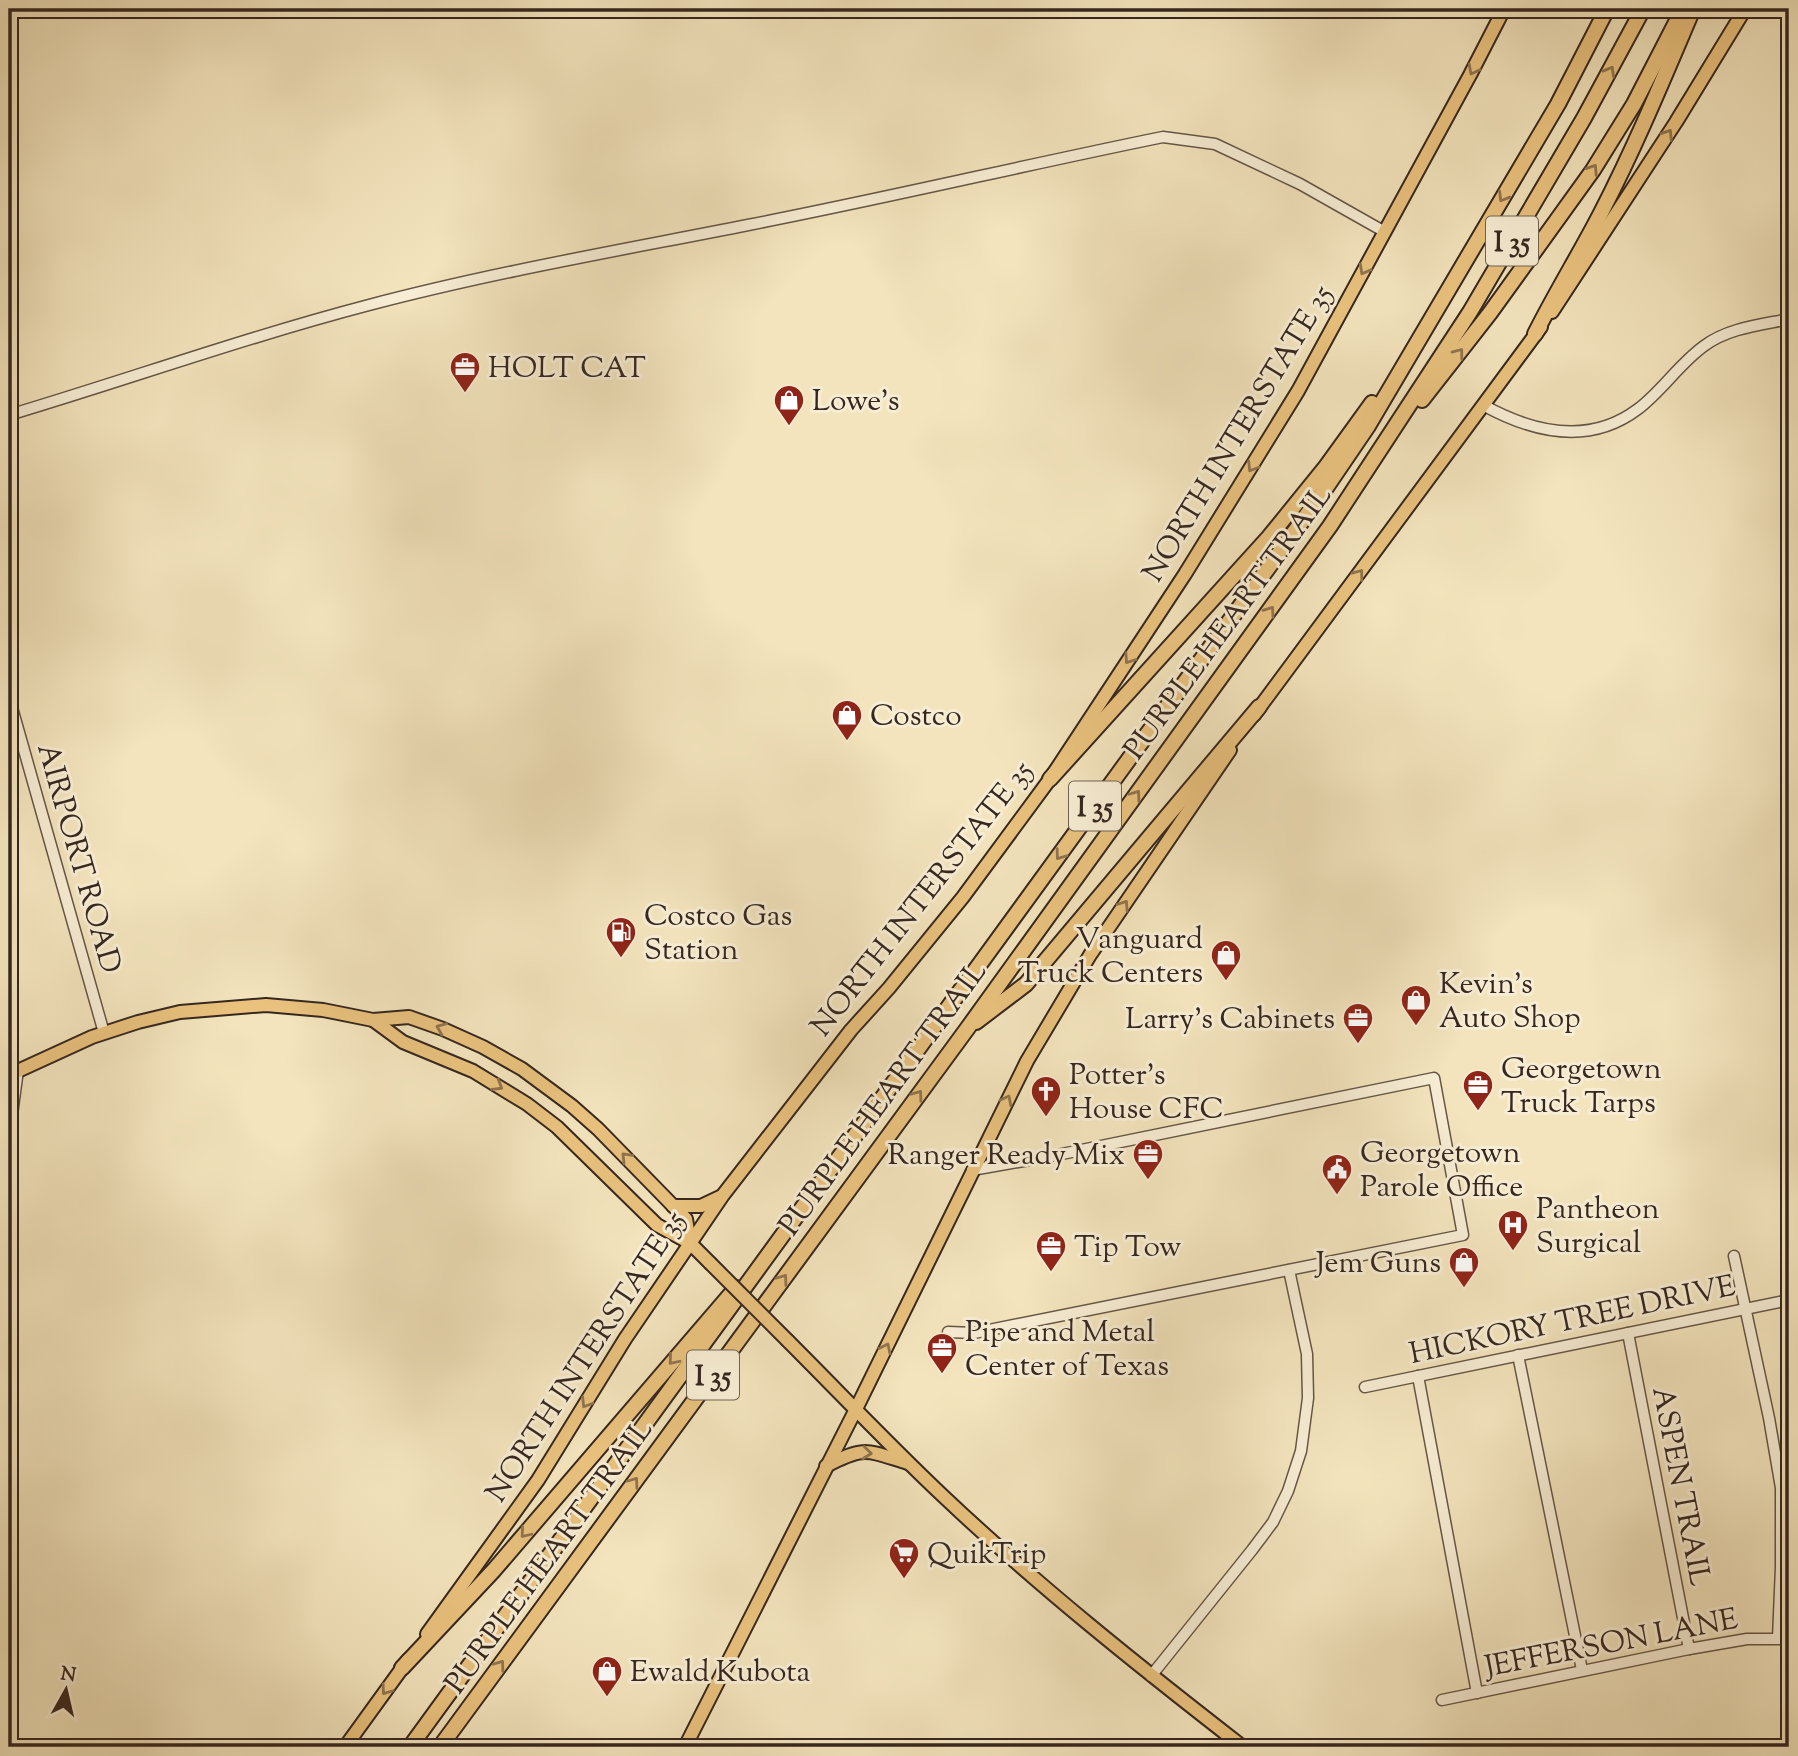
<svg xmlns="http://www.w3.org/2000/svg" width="1798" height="1756" font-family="'Sorts Mill Goudy',serif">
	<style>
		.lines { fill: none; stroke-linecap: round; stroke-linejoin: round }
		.minor-casing { stroke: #655646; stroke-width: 13 }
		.major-casing { stroke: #36271f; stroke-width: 16 }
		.highway-casing { stroke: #36271f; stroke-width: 18 }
		.minor { stroke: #f7edd4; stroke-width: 10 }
		.major { stroke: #eac27e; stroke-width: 12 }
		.highway { stroke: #eac27e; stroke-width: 14 }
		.major-bridge-casing { stroke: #36271f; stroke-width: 16; stroke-linecap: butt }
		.major-bridge { stroke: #eac27e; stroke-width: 12 }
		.oneway { stroke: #90744e }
		.labels { text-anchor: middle; stroke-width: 6; stroke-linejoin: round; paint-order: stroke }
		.shield { fill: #f7edd4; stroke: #706255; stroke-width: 2 }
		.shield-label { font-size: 28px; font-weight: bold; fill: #36271f }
		.poi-label { font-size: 30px; fill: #36271f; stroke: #f7edd4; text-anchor: start }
		.street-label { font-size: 30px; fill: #36271f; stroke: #f7edd4 }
	</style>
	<rect width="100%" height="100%" fill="#f3e4bd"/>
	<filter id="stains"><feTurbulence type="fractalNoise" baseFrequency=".00286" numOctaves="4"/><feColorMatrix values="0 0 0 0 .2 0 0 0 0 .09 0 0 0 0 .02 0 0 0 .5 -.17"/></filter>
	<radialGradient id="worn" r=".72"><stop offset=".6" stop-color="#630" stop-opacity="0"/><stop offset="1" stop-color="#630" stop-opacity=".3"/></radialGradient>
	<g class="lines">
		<!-- minor casing -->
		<g class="minor-casing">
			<g id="minor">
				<path d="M1483,405C1532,432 1589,446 1638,409C1662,391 1679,364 1704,346C1728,328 1760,325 1789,319"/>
				<path d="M9,415C129,379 247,337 369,305C494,272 622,250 748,225C887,198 1025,165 1163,137L1215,144L1300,184L1385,232"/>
				<path d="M9,697L104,1033"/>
				<path d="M9,1137L18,1070"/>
				<path d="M1734,1256L1769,1418L1781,1488V1567L1778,1638"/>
				<path d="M948,1332L974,1333L1463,1235L1434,1078L1047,1157L972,1170"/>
				<path d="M1628,1333L1689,1649"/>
				<path d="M1518,1355L1582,1670"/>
				<path d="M1418,1376L1477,1693"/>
				<path d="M1365,1387L1789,1300"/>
				<path d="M1151,1676L1252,1550L1273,1522L1288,1491L1301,1451L1308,1398L1307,1354L1289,1270"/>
				<path d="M1442,1700L1689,1649L1747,1639H1789"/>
			</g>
		</g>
		<!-- major casing -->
		<g class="major-casing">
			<g id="major">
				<path d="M1552,312L1676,122L1745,9"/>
				<path d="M1254,715L1541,327"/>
				<path d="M373,1020L403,1042L473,1071L527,1104L557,1127L657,1225L690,1243L710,1263"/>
				<path d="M9,1075L92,1037L138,1022L180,1012L266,1005L323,1010L373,1020L409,1017L443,1029L483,1047L522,1069L572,1106L598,1129L686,1219L690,1243"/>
				<path d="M673,1206H701L720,1197"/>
				<path d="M788,1341C839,1392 889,1445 942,1495C1037,1585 1140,1667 1243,1747"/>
				<path d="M826,1466C865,1445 868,1451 908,1463"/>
				<path d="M427,1634L538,1480L625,1339L723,1195L851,1030L889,988L963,897L1050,779L1185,574L1298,391L1470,75L1504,9"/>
				<path d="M345,1747L408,1660"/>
				<path d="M685,1747L856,1409L1027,1061L1090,955L1230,750"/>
			</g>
		</g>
		<!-- highway casing -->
		<g class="highway-casing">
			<g id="highway">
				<path d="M1535,334C1556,292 1581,252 1602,211C1636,145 1664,77 1693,9"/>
				<path d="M1422,400L1490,313L1593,170L1634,104L1683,9"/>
				<path d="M1050,779L1269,537L1325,468L1372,403"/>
				<path d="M976,1022L1026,984L1259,707"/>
				<path d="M402,1668L494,1570L736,1288"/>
				<path d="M410,1747L1319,498L1368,426L1558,104L1607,9"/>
				<path d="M440,1747L967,1029L1330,526L1470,312L1584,118L1643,9"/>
			</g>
		</g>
		<!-- minor -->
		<use href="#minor" class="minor"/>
		<!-- major -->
		<use href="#major" class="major"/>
		<!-- highway -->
		<use href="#highway" class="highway"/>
		<!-- major-bridge casing -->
		<g class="major-bridge-casing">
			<path id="major-bridge" d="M710,1263L788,1341"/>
		</g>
		<!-- major-bridge -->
		<use href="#major-bridge" class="major-bridge"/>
	</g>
	<!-- one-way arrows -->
	<defs><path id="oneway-chevron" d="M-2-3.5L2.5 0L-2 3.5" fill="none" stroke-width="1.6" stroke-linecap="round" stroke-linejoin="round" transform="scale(1.75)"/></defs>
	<g class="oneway">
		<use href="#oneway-chevron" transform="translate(1473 70) rotate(117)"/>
		<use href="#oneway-chevron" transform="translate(1610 71) rotate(-61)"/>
		<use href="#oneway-chevron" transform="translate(1668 134) rotate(-57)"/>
		<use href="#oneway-chevron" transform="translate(1593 169) rotate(-57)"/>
		<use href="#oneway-chevron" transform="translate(1503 197) rotate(121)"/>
		<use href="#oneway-chevron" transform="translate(1364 270) rotate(119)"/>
		<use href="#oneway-chevron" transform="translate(1459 353) rotate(-53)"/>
		<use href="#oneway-chevron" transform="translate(1252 467) rotate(122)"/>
		<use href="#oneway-chevron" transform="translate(1359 574) rotate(-53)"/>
		<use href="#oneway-chevron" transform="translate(1270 611) rotate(-55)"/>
		<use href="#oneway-chevron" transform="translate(1129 659) rotate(124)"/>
		<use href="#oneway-chevron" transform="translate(1136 795) rotate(-54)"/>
		<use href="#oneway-chevron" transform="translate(1060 855) rotate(126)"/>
		<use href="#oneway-chevron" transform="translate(1124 905) rotate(-56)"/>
		<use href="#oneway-chevron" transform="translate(441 1028) rotate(-158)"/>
		<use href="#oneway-chevron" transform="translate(498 1086) rotate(31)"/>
		<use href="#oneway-chevron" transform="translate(918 1095) rotate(-54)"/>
		<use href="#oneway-chevron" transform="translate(1007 1100) rotate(-63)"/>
		<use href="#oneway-chevron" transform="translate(626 1157) rotate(-134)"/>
		<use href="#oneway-chevron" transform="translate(783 1279) rotate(-54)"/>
		<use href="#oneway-chevron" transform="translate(886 1348) rotate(-64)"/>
		<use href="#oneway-chevron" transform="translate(673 1360) rotate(130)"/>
		<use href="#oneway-chevron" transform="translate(586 1403) rotate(122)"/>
		<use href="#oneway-chevron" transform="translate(867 1453) rotate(6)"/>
		<use href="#oneway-chevron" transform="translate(634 1482) rotate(-54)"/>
		<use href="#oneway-chevron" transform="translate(525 1533) rotate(130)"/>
		<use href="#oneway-chevron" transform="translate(500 1665) rotate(-54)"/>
		<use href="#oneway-chevron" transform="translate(386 1690) rotate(126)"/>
	</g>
	<!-- icons -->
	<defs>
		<g id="office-pin" transform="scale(1.575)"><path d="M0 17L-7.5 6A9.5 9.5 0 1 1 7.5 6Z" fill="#8f2418" stroke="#f7edd4"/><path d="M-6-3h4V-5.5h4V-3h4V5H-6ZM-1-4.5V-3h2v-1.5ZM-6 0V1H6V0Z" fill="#fff"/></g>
		<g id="shop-pin" transform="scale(1.575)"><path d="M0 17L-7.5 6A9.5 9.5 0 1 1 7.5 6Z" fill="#8f2418" stroke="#f7edd4"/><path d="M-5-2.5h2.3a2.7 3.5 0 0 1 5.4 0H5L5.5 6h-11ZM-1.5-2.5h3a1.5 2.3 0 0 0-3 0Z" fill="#fff"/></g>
		<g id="fuel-pin" transform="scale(1.575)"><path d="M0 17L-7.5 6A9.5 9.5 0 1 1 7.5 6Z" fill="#8f2418" stroke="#f7edd4"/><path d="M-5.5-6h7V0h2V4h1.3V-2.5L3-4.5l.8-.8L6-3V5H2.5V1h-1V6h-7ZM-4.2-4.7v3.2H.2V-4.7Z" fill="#fff"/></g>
		<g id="church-pin" transform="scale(1.575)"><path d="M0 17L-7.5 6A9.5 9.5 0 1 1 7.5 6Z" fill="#8f2418" stroke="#f7edd4"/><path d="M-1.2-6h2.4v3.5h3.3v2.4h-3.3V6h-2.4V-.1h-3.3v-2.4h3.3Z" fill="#fff"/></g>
		<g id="civic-pin" transform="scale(1.575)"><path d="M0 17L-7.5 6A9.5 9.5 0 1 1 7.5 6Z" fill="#8f2418" stroke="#f7edd4"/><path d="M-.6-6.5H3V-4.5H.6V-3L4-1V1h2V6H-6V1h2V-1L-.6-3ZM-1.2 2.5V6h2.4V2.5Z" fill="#fff"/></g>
		<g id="hospital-pin" transform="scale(1.575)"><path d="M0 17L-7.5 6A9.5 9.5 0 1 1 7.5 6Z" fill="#8f2418" stroke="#f7edd4"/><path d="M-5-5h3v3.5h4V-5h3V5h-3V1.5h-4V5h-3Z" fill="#fff"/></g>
		<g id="supermarket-pin" transform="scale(1.575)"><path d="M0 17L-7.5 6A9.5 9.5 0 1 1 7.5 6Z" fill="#8f2418" stroke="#f7edd4"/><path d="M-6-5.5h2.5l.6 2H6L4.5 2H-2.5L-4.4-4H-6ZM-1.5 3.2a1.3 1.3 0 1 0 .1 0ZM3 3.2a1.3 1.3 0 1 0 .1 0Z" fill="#fff"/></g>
	</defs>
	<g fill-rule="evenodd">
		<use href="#office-pin" x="465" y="367"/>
		<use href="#shop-pin" x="789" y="400"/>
		<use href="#shop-pin" x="847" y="715"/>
		<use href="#fuel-pin" x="621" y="932"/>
		<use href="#shop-pin" x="1226" y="955"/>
		<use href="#shop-pin" x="1416" y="1000"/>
		<use href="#office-pin" x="1358" y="1018"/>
		<use href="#office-pin" x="1478" y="1085"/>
		<use href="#church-pin" x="1046" y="1091"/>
		<use href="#office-pin" x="1148" y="1154"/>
		<use href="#civic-pin" x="1337" y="1169"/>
		<use href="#hospital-pin" x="1513" y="1225"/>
		<use href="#office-pin" x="1051" y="1246"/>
		<use href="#shop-pin" x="1464" y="1262"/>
		<use href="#office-pin" x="942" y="1348"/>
		<use href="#supermarket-pin" x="904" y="1553"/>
		<use href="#shop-pin" x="607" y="1671"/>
	</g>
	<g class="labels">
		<!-- shield labels -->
		<g class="shield">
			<rect x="1486" y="216.5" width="52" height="49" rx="5"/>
			<rect x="1069" y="781.5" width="52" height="49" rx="5"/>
			<rect x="687" y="1350.5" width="52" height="49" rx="5"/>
		</g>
		<g class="shield-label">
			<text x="1512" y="251">I 35</text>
			<text x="1095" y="816">I 35</text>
			<text x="713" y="1385">I 35</text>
		</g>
		<!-- poi labels -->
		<g class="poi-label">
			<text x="488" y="377">HOLT CAT</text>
			<text x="812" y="410">Lowe's</text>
			<text x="870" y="725">Costco</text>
			<text x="644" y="925">Costco Gas<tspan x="644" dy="34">Station</tspan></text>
			<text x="1203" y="948" text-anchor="end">Vanguard<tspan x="1203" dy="34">Truck Centers</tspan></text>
			<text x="1439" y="993">Kevin's<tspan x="1439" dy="34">Auto Shop</tspan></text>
			<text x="1335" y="1028" text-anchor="end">Larry's Cabinets</text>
			<text x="1501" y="1078">Georgetown<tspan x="1501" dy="34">Truck Tarps</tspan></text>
			<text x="1069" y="1084">Potter's<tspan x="1069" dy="34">House CFC</tspan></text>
			<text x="1360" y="1162">Georgetown<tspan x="1360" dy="34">Parole Office</tspan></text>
			<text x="1125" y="1164" text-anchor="end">Ranger Ready Mix</text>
			<text x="1536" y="1218">Pantheon<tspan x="1536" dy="34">Surgical</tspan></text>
			<text x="1074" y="1256">Tip Tow</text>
			<text x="1441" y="1272" text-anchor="end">Jem Guns</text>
			<text x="965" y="1341">Pipe and Metal<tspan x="965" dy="34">Center of Texas</tspan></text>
			<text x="927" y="1563">QuikTrip</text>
			<text x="630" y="1681">Ewald Kubota</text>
		</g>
		<!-- street labels -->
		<g class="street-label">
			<text transform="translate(1237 433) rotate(-59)" y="10">NORTH INTERSTATE 35</text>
			<text transform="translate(1227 622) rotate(-54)" y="10">PURPLE HEART TRAIL</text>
			<text transform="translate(80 858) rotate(74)" y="10">AIRPORT ROAD</text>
			<text transform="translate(921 898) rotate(-52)" y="10">NORTH INTERSTATE 35</text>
			<text transform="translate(882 1098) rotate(-54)" y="10">PURPLE HEART TRAIL</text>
			<text transform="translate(1572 1319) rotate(-12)" y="10">HICKORY TREE DRIVE</text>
			<text transform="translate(585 1356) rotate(-57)" y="10">NORTH INTERSTATE 35</text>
			<text transform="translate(1682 1486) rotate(79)" y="10">ASPEN TRAIL</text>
			<text transform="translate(548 1556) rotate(-54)" y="10">PURPLE HEART TRAIL</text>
			<text transform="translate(1611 1642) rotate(-11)" y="10">JEFFERSON LANE</text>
		</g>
	</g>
	<!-- margin -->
	<rect width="1798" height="1756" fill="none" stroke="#f3e4bd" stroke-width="35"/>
	<rect x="10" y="10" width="1777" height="1735" fill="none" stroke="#36271f" stroke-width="3.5"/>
	<rect x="18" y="18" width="1763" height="1721" fill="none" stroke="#36271f" stroke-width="2"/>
	<!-- north arrow -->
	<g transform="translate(66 1690) rotate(8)" stroke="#f7edd4" stroke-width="5" paint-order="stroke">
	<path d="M0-5L12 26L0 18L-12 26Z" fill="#36271f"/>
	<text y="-10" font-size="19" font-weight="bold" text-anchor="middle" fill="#36271f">N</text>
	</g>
	<rect width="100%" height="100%" filter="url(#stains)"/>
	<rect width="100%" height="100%" fill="url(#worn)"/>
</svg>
